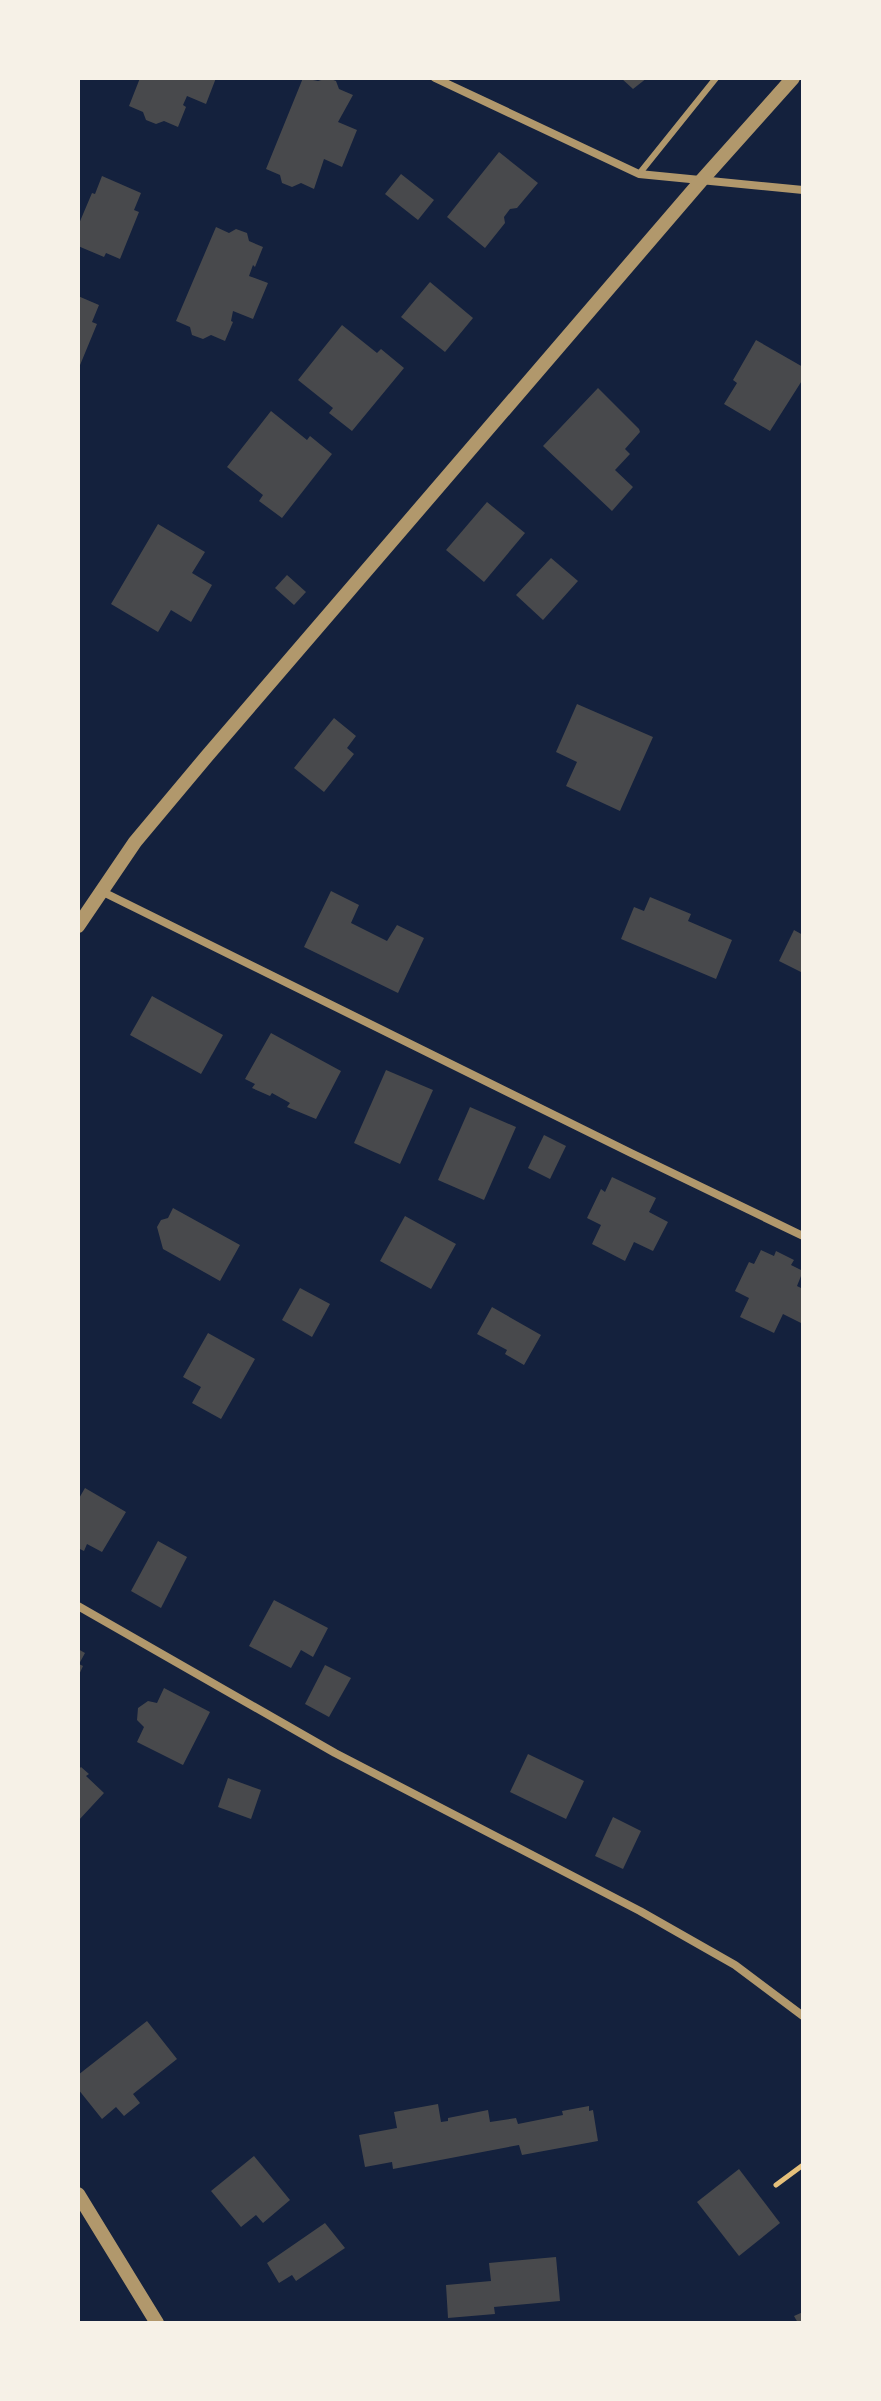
<svg xmlns="http://www.w3.org/2000/svg" width="881" height="2401" font-family="Montserrat,sans-serif">
	<style>
		.building { fill: #48494c }
		.lines { fill: none; stroke-linecap: round; stroke-linejoin: round }
		.path { stroke: #e5c07b; stroke-width: 5 }
		.service { stroke: #b1986c; stroke-width: 6 }
		.minor { stroke: #b1986c; stroke-width: 8 }
		.tertiary { stroke: #b1986c; stroke-width: 14 }
	</style>
	<rect width="100%" height="100%" fill="#14213d"/>
	<!-- building -->
	<g class="building">
		<path d="M140,78H216L206,104L187,96L183,105L186,107L178,127L164,121L156,124L146,120L143,112L129,106Z"/>
		<path d="M303,78L318,81L328,78L336,81L339,89L353,95L338,122L357,130L342,167L324,159L314,189L301,183L292,187L282,183L280,175L266,169Z"/>
		<path d="M621,78H647L633,89Z"/>
		<path d="M499,152L538,183L517,208L510,209L504,217L505,223L485,248L447,217Z"/>
		<path d="M401,174L434,200L418,220L385,194Z"/>
		<path d="M102,176L141,193L134,210L139,212L120,259L106,253L104,257L78,246V226L92,193L95,194Z"/>
		<path d="M216,227L229,233L236,229L247,233L249,241L263,247L255,267L253,265L249,276L268,283L253,319L233,311L231,321L233,322L225,341L211,335L203,339L192,335L190,327L176,321Z"/>
		<path d="M430,282L473,318L445,352L401,317Z"/>
		<path d="M78,296L99,305L92,322L97,324L78,370Z"/>
		<path d="M342,325L377,353L381,349L404,368L352,431L329,413L333,408L298,380Z"/>
		<path d="M756,340L803,367V379L770,431L724,404L737,383L733,380Z"/>
		<path d="M598,388L639,429L640,432L625,449L630,454L615,470L633,487L612,511L543,446Z"/>
		<path d="M271,411L307,440L310,436L332,454L282,518L259,501L263,495L227,467Z"/>
		<path d="M487,502L525,533L484,582L446,550Z"/>
		<path d="M158,524L205,552L192,573L212,585L191,622L171,610L158,632L111,604Z"/>
		<path d="M551,558L578,581L543,620L516,595Z"/>
		<path d="M287,575L306,592L294,605L275,588Z"/>
		<path d="M577,704L653,737L620,811L566,786L577,762L556,752Z"/>
		<path d="M334,718L356,736L347,748L354,754L324,792L294,768Z"/>
		<path d="M331,891L359,905L351,923L387,941L397,925L424,938L398,993L304,947Z"/>
		<path d="M650,897L691,914L688,921L732,940L716,979L621,939L634,907L644,911Z"/>
		<path d="M794,930L803,935V973L779,961Z"/>
		<path d="M152,996L223,1035L201,1074L130,1035Z"/>
		<path d="M271,1033L341,1071L316,1119L287,1107L290,1103L272,1093L270,1096L252,1088L255,1084L245,1079Z"/>
		<path d="M386,1070L433,1090L400,1164L354,1143Z"/>
		<path d="M470,1107L516,1127L484,1200L438,1180Z"/>
		<path d="M544,1135L566,1146L550,1179L528,1168Z"/>
		<path d="M612,1177L656,1198L649,1212L668,1222L653,1251L634,1242L625,1261L592,1244L601,1225L587,1218L601,1189L605,1192Z"/>
		<path d="M173,1208L240,1245L220,1281L163,1249L157,1227L161,1220L168,1218Z"/>
		<path d="M405,1216L456,1244L431,1289L380,1261Z"/>
		<path d="M761,1250L774,1256L776,1251L794,1260L791,1265L803,1271L797,1286L803,1289V1319L801,1323L783,1314L774,1333L740,1317L749,1298L735,1291L749,1262L754,1264Z"/>
		<path d="M300,1288L330,1304L312,1337L282,1320Z"/>
		<path d="M492,1307L541,1335L524,1365L505,1354L507,1350L477,1334Z"/>
		<path d="M208,1333L255,1359L221,1419L192,1403L201,1387L183,1377Z"/>
		<path d="M85,1488L126,1512L102,1552L87,1544L84,1551L78,1548V1500Z"/>
		<path d="M158,1541L187,1557L161,1608L131,1591Z"/>
		<path d="M274,1600L328,1628L313,1657L301,1650L291,1668L249,1646Z"/>
		<path d="M78,1649L85,1653L79,1664L83,1666L78,1677Z"/>
		<path d="M325,1665L351,1678L329,1717L305,1704Z"/>
		<path d="M164,1688L210,1712L183,1765L137,1742L144,1727L137,1720L138,1708L148,1701L157,1703Z"/>
		<path d="M528,1754L584,1781L566,1819L510,1792Z"/>
		<path d="M81,1767L89,1774L86,1776L104,1793L78,1821V1770Z"/>
		<path d="M228,1778L261,1790L251,1819L218,1807Z"/>
		<path d="M613,1817L641,1831L623,1869L595,1856Z"/>
		<path d="M147,2021L177,2059L133,2094L140,2103L124,2116L116,2107L102,2119L78,2089V2075Z"/>
		<path d="M438,2104L441,2122L448,2121V2118L488,2110L490,2122L516,2118L518,2124L563,2115L562,2111L589,2106V2111L593,2110L598,2141L522,2155L519,2145L393,2169L392,2162L365,2167L359,2135L397,2128L394,2112Z"/>
		<path d="M254,2156L290,2200L263,2223L256,2215L241,2227L211,2191Z"/>
		<path d="M739,2169L780,2223L739,2256L697,2202Z"/>
		<path d="M325,2223L345,2248L296,2281L292,2275L279,2283L267,2263Z"/>
		<path d="M556,2257L560,2301L494,2307L495,2314L448,2318L446,2285L491,2281L489,2263Z"/>
		<path d="M803,2312V2323H798L794,2316Z"/>
	</g>
	<g class="lines">
		<!-- path -->
		<path class="path" d="M776,2185L803,2165"/>
		<!-- service -->
		<path class="service" d="M639,174L716,78"/>
		<!-- minor -->
		<g class="minor">
			<path d="M435,78L639,174L803,190"/>
			<path d="M101,891L631,1153L803,1236"/>
			<path d="M78,1606L335,1753L640,1911L735,1965L803,2016"/>
		</g>
		<!-- tertiary -->
		<g class="tertiary">
			<path d="M78,926L135,842L207,756L701,181L793,78"/>
			<path d="M78,2194L157,2323"/>
		</g>
	</g>
	<!-- border -->
	<rect width="881" height="2401" fill="none" stroke="#f6f1e7" stroke-width="160"/>
</svg>
